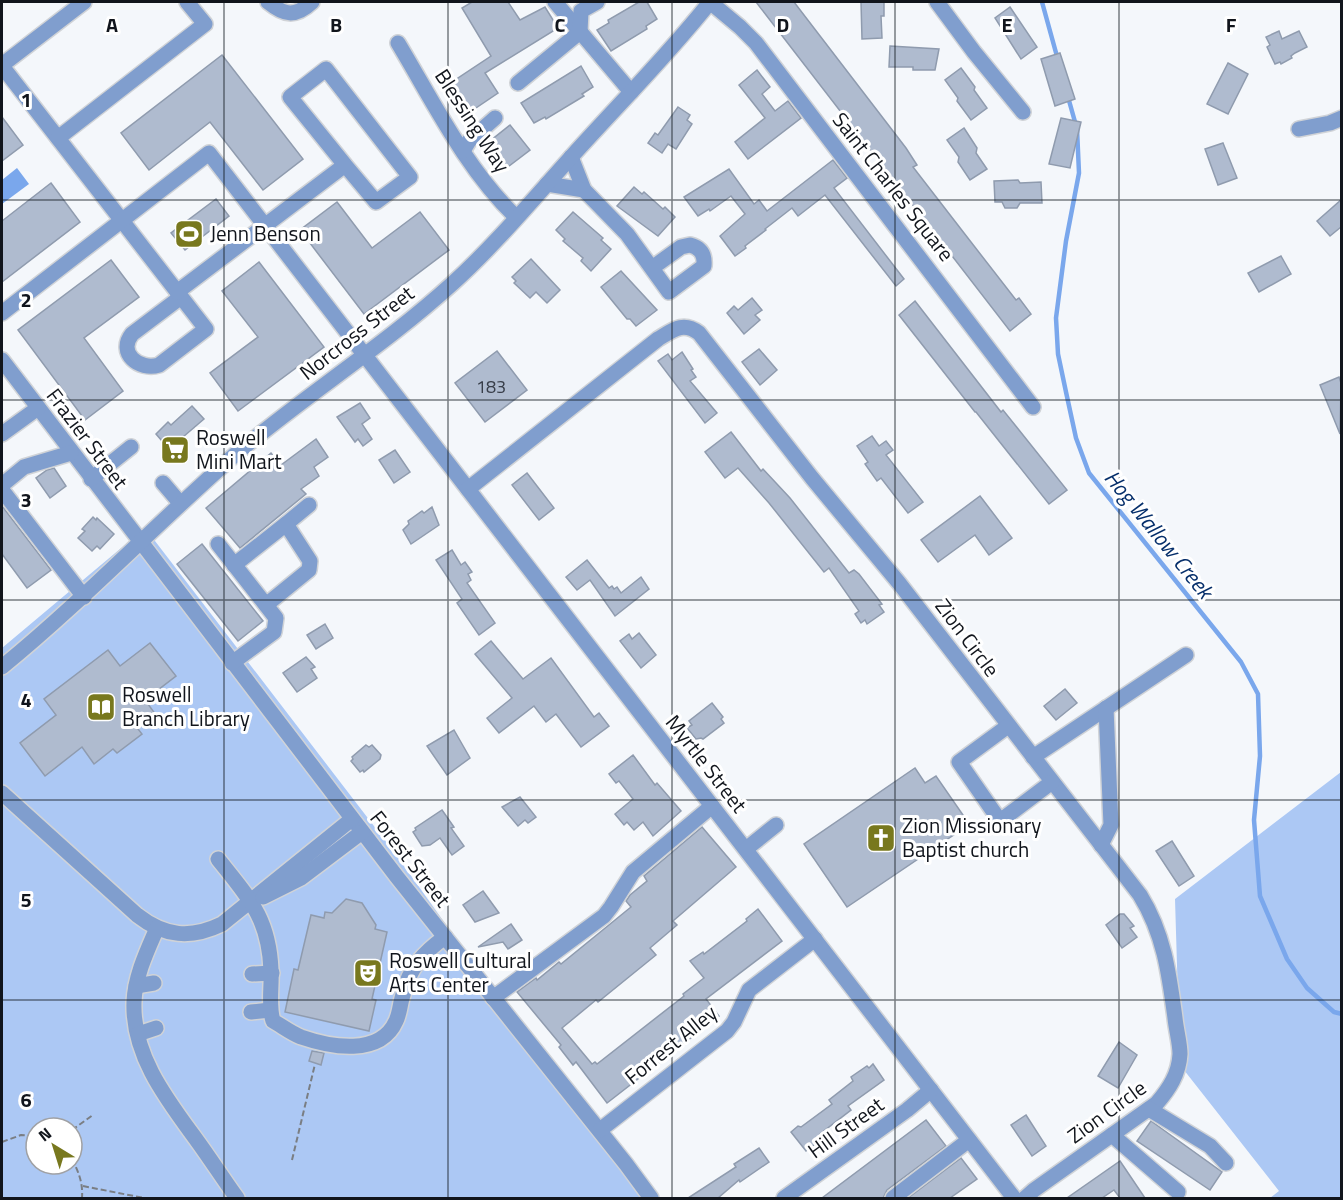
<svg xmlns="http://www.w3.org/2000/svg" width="1343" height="1200" font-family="'Titillium Web',sans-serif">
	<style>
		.green { fill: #acc8f4; fill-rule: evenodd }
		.water { fill: #7aa7ec }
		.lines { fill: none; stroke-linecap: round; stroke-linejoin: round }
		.stream { stroke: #7aa7ec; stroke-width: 4.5 }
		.building { fill: #afbbcf; stroke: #8f9bae; stroke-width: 1.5 }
		.minor-casing { stroke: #d0d3d7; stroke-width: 18 }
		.path { stroke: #7a7e83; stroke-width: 2; stroke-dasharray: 6 3; stroke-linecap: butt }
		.minor { stroke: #809ece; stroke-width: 15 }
		.grid { fill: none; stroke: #11151c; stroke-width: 1.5; stroke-opacity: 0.55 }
		.labels { text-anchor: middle; stroke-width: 6; stroke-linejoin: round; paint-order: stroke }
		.number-label { font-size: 18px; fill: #383e49 }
		.street-label { font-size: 21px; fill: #11151c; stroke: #fff }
		.poi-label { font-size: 21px; fill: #11151c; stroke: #fff; text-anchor: start }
		.water-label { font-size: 22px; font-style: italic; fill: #062f6b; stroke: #fff }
		.grid-label { font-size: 20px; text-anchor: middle; font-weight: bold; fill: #11151c; stroke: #fff; stroke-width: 6; stroke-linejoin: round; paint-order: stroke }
	</style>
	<rect width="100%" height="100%" fill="#f4f7fb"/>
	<!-- green -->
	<g class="green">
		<path d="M145,528L397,856L641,1198H2V648ZM36,1128H72V1164H36Z"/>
		<path d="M1341,772V1198H1270L1279,1191L1180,1065L1175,899Z"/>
	</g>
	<!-- water -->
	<path class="water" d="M17,168L29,184L2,204V180Z"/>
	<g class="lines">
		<!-- stream -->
		<g class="stream">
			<path d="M1042,2L1058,60"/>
			<path d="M1068,97L1077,129L1079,173L1066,241L1056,318L1058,354L1066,392L1076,438L1089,473L1241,662L1258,694L1260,756L1254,820L1260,896L1287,959L1307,988L1334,1012L1342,1014"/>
		</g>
	</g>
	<!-- building -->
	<g class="building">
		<path d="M472,2H508L520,20L545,7L558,28L485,73L498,93L464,116L443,88L491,56L462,8Z"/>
		<path d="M639,2H647L657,19L646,26L647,29L611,51L597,30L609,23L608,20Z"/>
		<path d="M756,2H794L906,148L917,165L913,167L964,233L1016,300L1019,298L1031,314L1010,331Z"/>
		<path d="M861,2H884V16H881L882,38L862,39Z"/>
		<path d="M1010,7L1037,47L1021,59L995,18Z"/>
		<path d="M1279,31L1282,39L1299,31L1307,47L1295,53L1291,56L1292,58L1281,64L1280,62L1275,64L1267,47L1270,45L1266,37Z"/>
		<path d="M890,46L939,49L935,70H913V67H889Z"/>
		<path d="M1060,53L1075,99L1055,106L1041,59Z"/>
		<path d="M222,55L303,159L263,190L210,122L149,170L121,133Z"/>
		<path d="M1228,63L1248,74L1228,114L1207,104Z"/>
		<path d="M581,66L593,87L582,94L584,96L546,119L545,117L534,123L521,103Z"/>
		<path d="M961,68L975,87L974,90L987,108L971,120L957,101L958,98L945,80Z"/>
		<path d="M757,70L770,87L762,94L775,111L788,101L801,118L748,159L735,142L765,118L739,85Z"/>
		<path d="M678,107L690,115L687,120L692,124L676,149L668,144L662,153L648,143L655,133L658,135Z"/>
		<path d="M2,117L23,145L2,161Z"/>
		<path d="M1061,118L1081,122L1070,168L1049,164Z"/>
		<path d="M510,125L530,150L504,170L485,145Z"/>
		<path d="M964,128L977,148L976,153L987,169L970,180L958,162L959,157L947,140Z"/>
		<path d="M1223,143L1237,178L1218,185L1205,149Z"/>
		<path d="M833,160L847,178L834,188L904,279L896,286L825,195L798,216L792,208L765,229L766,230L745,246L746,248L735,256L720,236L745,214L731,196L710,211L709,209L698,216L684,197L729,169L754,204L759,200L767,211Z"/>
		<path d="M1018,180L1020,183L1041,182L1042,203H1020L1017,208H1005L1002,202H995L994,181Z"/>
		<path d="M51,183L80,222L2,282V221Z"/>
		<path d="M634,187L642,194L644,192L663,209L665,207L675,217L658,236L617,206Z"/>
		<path d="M216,199L229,216L185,250L171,233Z"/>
		<path d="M1341,200V227L1330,236L1317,221Z"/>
		<path d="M337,202L372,248L420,212L449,250L364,314L300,230Z"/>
		<path d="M573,212L603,238L601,240L611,249L591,271L581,261L583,258L563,241L565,239L556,230Z"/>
		<path d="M1281,256L1291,274L1259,292L1248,273Z"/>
		<path d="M531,259L560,290L547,303L536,292L530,298L514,283L516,281L512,277Z"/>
		<path d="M111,260L139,297L84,338L123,391L85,420L18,330Z"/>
		<path d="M259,262L324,347L238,411L210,373L258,337L222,291Z"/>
		<path d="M621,271L657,310L636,326L630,319H627L601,287Z"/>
		<path d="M752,298L762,310L755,315L760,320L744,334L727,313L734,306L738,310Z"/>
		<path d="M915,301L1001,412L1003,410L1067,490L1049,504L976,412H975L899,315Z"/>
		<path d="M759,349L777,370L760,385L742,362Z"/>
		<path d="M497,351L527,390L485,422L455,383Z"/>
		<path d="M682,352L693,369L691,370L696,377L690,381L717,413L705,423L658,361L668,354L672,360Z"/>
		<path d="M1339,377L1341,383L1340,434L1320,385Z"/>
		<path d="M360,403L370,418L362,424L372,439L363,446L358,439L355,442L337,417Z"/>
		<path d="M192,406L204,419L183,437L188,443L181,450V452L177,456H172L168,448L156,434L168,422L171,425Z"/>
		<path d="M731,432L761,471L763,469L790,498L849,573L854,570L859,574L882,604L879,605L884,612L867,624L865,620L861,623L855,614L859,611L829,568L824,572L769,503L738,468L725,478L705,452Z"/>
		<path d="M872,436L879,446L886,441L893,450L886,455L923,502L908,513L881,478L877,481L865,464L868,462L857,446Z"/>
		<path d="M316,439L328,457L314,467L319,476L301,489L306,494L240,548L206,508L271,453L281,465Z"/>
		<path d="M395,450L410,472L394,483L379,460Z"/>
		<path d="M54,468L66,486L50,498L36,478L47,470Z"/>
		<path d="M527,473L554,508L539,520L512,485Z"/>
		<path d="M980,496L1012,538L989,555L975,535L938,562L921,540Z"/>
		<path d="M2,506L51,570L27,588L2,554Z"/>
		<path d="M432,507L439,525L411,544L403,530L409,524L408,521L422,511L424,513Z"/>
		<path d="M93,517L96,520L97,518L114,534L100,549L97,546L92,551L78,538L85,531L82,529Z"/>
		<path d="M202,544L263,621L238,641L177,564Z"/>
		<path d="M452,550L461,565L465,562L472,572L468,574L471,580L467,583L495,623L479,635L457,603L462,599L436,560Z"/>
		<path d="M587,560L609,588L612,586L614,589L617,587L621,593L641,577L649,589L615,616L590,580L577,590L566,577Z"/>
		<path d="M325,624L333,638L316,649L307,635Z"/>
		<path d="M639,633L656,655L641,668L620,641L629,634L632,639Z"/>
		<path d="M491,641L523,679L551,658L594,717L599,713L609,726L581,747L556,714L546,722L534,706L499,733L487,718L512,698L475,654Z"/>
		<path d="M150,643L176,676L145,700L156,715L138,729L142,734L117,753L113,749L94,764L82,747L45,776L20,743L56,715L44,699L108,650L120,666Z"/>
		<path d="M306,657L315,667L311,669L317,678L297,692L283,673Z"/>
		<path d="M1065,689L1077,703L1056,720L1044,706Z"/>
		<path d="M712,703L723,717L721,719L724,723L703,739L701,738L696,739L687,728L692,725L689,721Z"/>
		<path d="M454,730L470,758L447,775L427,746Z"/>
		<path d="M366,745L369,747L372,745L381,755L380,759L364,772L363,770L360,772L351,761L353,759L352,757Z"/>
		<path d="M633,755L655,785L657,783L681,811L653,836L643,822L634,830L627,822L624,825L615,814L633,799L619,781L616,783L609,774Z"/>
		<path d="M915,768L925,783L936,776L963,815L951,822L958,832L847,907L804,844Z"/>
		<path d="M520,797L536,817L528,823L525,820L518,826L502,807Z"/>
		<path d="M442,810L454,827L451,828L464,846L452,855L440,838L430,845L422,846L413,832L416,830L415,828Z"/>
		<path d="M702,827L736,867L673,921L677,925L650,948L656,955L598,1002L596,1000L562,1028L592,1064L595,1062L597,1064L684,996L683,994L704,978L690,961L703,952L704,954L747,921L746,919L758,909L782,941L706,999L719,1016L607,1103L576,1062L573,1065L559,1047L561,1045L517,992L536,978L537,980L559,962L561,964L631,907L626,901L630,895L647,881L644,876Z"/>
		<path d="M1172,841L1194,876L1179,886L1156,851Z"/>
		<path d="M483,891L499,913L475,922L463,905Z"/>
		<path d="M346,899L362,903L376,925L375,929L387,932L372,999L376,1000L369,1031L285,1012L294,969L298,970L311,915L324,918L325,912L332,913Z"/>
		<path d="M1120,914H1124L1134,926L1130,928L1137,937L1122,948L1106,925Z"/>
		<path d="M511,924L522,940L508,949L503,942L478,947Z"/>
		<path d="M1119,1042L1137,1055L1118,1088L1098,1076Z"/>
		<path d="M312,1051L324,1053L321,1065L309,1061Z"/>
		<path d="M873,1064L884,1080L848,1106L851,1110L820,1134L823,1138L806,1151L791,1132L798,1126L801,1127L832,1104L829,1100L853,1081L851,1077L867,1066L869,1068Z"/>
		<path d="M1026,1115L1046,1146L1032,1156L1011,1125Z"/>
		<path d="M926,1120L946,1146L887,1190L883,1198H822Z"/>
		<path d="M1151,1121L1222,1172L1210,1190L1137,1141Z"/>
		<path d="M759,1148L769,1162L740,1182L739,1180L718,1198H688L736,1167L734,1164Z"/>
		<path d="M961,1158L977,1179L950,1198H908Z"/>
		<path d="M1120,1161L1145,1198H1120L1114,1190L1102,1198H1067Z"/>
	</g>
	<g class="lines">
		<!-- minor casing -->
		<g class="minor-casing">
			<g id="minor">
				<path d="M268,2C284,15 295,18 312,2"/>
				<path d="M555,2L631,92"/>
				<path d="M710,2L740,27L756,43L1033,407"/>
				<path d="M937,2L974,52L1023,112"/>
				<path d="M398,43C434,103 466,169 516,217"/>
				<path d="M2,65L84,2"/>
				<path d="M2,66L206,329L159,365C139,371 117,353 132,334L181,297"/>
				<path d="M518,83L580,32L581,11L597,2"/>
				<path d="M1299,129L1330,123L1342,118"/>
				<path d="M58,138L205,24L187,2"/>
				<path d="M463,151L469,141L495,118"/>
				<path d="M571,157L584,190L627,234L669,292L704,266C705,255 701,248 690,245L681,247L652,268"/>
				<path d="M547,184L584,190"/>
				<path d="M177,292L345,165L290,97L326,69L410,177L376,202L345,165"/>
				<path d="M2,313L209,153L1014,1198"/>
				<path d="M2,360L397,877L626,1164L651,1198"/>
				<path d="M2,434L38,408"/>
				<path d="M91,479L131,447"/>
				<path d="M163,483L180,503"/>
				<path d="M2,485L24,467L71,453"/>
				<path d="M468,489L658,339C673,330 683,321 699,333L812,478L899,583L1140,895C1164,934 1169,973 1175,1018C1176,1029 1180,1043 1180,1054C1179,1074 1169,1089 1157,1103L1034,1190L1025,1198"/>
				<path d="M2,490L84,597"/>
				<path d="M286,524L309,505"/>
				<path d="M218,544L276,618L274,632L232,663"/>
				<path d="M234,565L286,524L310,561L309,570L266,605"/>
				<path d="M2,667C84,600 157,523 237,453C307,394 385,345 453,283C496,244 534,198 573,155C619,104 668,55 710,2"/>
				<path d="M1008,726L959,762L1000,821L1052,782"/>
				<path d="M1033,757L1186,655"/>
				<path d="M2,793L137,915C165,937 191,939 222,924L352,819"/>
				<path d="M1101,845L1111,825L1106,708"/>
				<path d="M746,849L776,825"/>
				<path d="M218,859C249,898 269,918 271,970C272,988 268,1004 273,1021C282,1026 291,1033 301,1037C330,1047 380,1057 396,1021C400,1013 400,1003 403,995C409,968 423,953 445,937"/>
				<path d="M263,897L301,878L362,832"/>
				<path d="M157,928C147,951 135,976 134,1002C132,1056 168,1101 198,1142C211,1160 224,1180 237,1198"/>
				<path d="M252,974L272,973"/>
				<path d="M136,986L154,983"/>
				<path d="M493,998L604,916L611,907L633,872L712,806"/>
				<path d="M251,1012L270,1010"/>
				<path d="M138,1034L156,1028"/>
				<path d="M1149,1109L1210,1146L1226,1163"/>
				<path d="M600,1130L727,1031L734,1022L749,990L815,939"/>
				<path d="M1112,1135L1178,1192"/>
				<path d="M784,1198L907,1110L931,1090"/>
				<path d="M893,1198L969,1140"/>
			</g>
		</g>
		<!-- path -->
		<g class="path">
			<path d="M72,1130L93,1115"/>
			<path d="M2,1142L21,1135L36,1136"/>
			<path d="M72,1159C79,1173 83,1183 82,1198"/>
			<path d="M292,1160L315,1064"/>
			<path d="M83,1186L144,1198"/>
		</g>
		<!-- minor -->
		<use href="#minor" class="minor"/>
	</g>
	<!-- grid -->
	<path class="grid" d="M224,2V1198M448,2V1198M672,2V1198M895,2V1198M1119,2V1198M2,200H1342M2,400H1342M2,600H1342M2,800H1342M2,1000H1342"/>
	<!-- icons -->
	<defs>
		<g id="stadium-square" transform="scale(1.5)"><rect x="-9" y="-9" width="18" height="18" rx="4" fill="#78781e" stroke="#fff"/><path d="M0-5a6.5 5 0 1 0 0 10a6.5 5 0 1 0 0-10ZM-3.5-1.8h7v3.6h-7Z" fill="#fff"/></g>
		<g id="supermarket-square" transform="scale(1.5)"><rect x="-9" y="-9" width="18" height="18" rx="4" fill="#78781e" stroke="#fff"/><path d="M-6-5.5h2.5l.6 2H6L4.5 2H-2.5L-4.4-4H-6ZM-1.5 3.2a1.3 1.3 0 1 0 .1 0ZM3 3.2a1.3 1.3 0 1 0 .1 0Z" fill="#fff"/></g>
		<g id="library-square" transform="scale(1.5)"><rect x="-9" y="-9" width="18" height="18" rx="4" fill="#78781e" stroke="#fff"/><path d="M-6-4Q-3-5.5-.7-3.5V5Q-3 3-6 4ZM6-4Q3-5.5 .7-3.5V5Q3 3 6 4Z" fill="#fff"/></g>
		<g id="church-square" transform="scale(1.5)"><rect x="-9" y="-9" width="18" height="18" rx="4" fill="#78781e" stroke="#fff"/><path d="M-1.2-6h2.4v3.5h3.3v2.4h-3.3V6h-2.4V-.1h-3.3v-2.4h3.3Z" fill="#fff"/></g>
		<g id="theatre-square" transform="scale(1.5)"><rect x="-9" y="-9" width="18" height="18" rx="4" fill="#78781e" stroke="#fff"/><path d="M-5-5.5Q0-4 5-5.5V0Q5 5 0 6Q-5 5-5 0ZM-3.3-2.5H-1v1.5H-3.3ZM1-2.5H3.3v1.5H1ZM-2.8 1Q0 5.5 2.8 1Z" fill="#fff"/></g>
	</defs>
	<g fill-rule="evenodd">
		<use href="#stadium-square" x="189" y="234"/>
		<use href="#supermarket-square" x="175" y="450"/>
		<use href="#library-square" x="101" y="707"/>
		<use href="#church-square" x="881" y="838"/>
		<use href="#theatre-square" x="368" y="973"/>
	</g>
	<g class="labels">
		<!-- number labels -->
		<g class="number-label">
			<text x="491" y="393">183</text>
		</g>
		<!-- street labels -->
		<g class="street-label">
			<text transform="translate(472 121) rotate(57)" y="7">Blessing Way</text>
			<text transform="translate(893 187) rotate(52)" y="7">Saint Charles Square</text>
			<text transform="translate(357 333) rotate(-38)" y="7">Norcross Street</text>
			<text transform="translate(87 439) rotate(53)" y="7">Frazier Street</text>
			<text transform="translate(967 638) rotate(53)" y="7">Zion Circle</text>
			<text transform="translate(706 764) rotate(52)" y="7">Myrtle Street</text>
			<text transform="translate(410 859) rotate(52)" y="7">Forest Street</text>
			<text transform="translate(671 1045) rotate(-39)" y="7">Forrest Alley</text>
			<text transform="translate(1107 1112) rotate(-36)" y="7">Zion Circle</text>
			<text transform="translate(846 1128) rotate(-36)" y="7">Hill Street</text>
		</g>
		<!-- poi labels -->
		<g class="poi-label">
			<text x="210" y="241">Jenn Benson</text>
			<text x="196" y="445">Roswell<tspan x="196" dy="24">Mini Mart</tspan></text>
			<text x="122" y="702">Roswell<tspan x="122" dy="24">Branch Library</tspan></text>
			<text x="902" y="833">Zion Missionary<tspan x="902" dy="24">Baptist church</tspan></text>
			<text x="389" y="968">Roswell Cultural<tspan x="389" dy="24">Arts Center</tspan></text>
		</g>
		<!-- water labels -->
		<g class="water-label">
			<text transform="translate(1159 534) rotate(51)" y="8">Hog Wallow Creek</text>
		</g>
	</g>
	<g class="grid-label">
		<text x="112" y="32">A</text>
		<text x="336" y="32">B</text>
		<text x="560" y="32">C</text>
		<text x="783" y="32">D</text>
		<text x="1007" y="32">E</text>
		<text x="1231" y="32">F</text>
		<text x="26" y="107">1</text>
		<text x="26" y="307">2</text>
		<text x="26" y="507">3</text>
		<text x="26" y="707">4</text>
		<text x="26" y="907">5</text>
		<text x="26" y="1107">6</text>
	</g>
	<!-- border -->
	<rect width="1343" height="1200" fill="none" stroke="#11151c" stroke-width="6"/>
	<!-- north arrow -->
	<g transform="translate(54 1146) rotate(322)"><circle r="28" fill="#ffffff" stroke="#a0a1a4" stroke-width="1.5"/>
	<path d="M0-4.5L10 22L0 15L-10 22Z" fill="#78781e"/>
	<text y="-9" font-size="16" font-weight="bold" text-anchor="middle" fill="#11151c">N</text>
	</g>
</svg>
